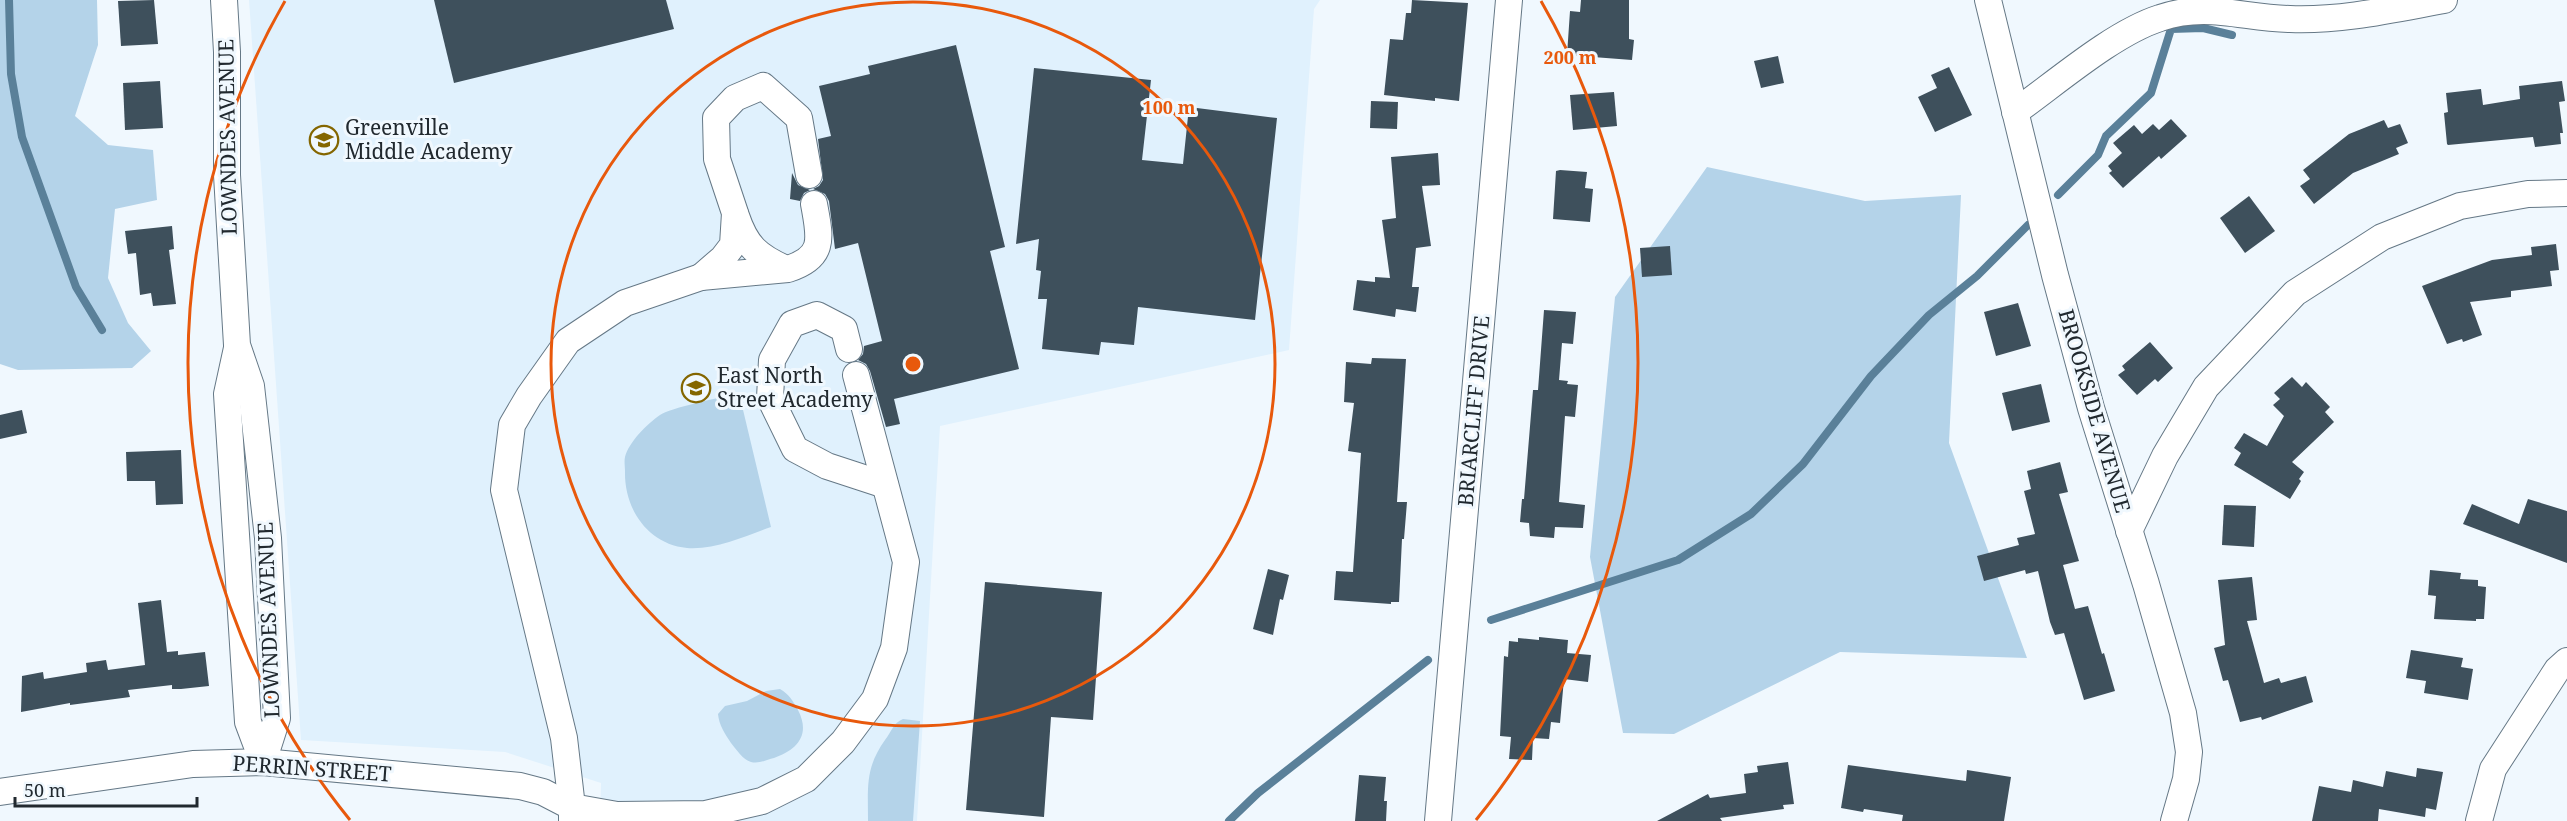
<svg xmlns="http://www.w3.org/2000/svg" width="2567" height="821" font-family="'Noto Serif',serif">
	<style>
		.built { fill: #e0f1fd }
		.green { fill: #b4d3e9 }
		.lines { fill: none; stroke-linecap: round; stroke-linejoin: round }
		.stream { stroke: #5a8099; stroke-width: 8 }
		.building { fill: #3e505c }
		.minor-casing { stroke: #657886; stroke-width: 28 }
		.minor { stroke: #fff; stroke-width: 26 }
		.ring { fill: none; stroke: #e8590c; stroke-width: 3 }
		.labels { text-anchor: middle; stroke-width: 6; stroke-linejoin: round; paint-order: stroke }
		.poi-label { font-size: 21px; fill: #21292f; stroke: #f0f8fe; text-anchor: start }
		.street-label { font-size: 21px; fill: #21292f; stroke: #f0f8fe }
		.centre { fill: #e8590c; stroke: #f0f8fe; stroke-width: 3 }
		.ring-label { font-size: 18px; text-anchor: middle; font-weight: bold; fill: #e8590c; stroke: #f0f8fe; stroke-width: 6; stroke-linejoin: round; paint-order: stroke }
	</style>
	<rect width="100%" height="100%" fill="#f0f8fe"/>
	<!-- built -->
	<path class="built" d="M249,0H1320L1314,9L1289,350L940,426L917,821H600L601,783L505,752L301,740Z"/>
	<!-- green -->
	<g class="green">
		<path d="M0,0H97L98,45L75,116L108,145L153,150L157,200L115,209L108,278L128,323L151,351L132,368L18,370L0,364Z"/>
		<path d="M1707,167L1865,201L1961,195L1949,443L2027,658L1840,652L1674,734L1623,733L1590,557L1615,297Z"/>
		<path d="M739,393L771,527C745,536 716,550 687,548C647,544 624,508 625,471C625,467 624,461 625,457C629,442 647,424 660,415C669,408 724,397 739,393Z"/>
		<path d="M780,689C789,694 793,701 798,710C811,735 797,750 774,758C766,760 759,764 751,762C743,760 736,749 731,743C725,734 719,725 718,714L725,706L747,701L766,691Z"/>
		<path d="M903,719L920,721L913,821H868C868,787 865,768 885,740C892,731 893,723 903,719Z"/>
	</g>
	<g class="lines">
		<!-- stream -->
		<g class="stream">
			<path d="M9,0L11,74L22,137L76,287L102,330"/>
			<path d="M2058,195L2098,155L2106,136L2151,93L2171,29L2203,28L2232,35"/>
			<path d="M1491,620L1678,560L1751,514L1803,464L1871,376L1929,315L1977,276L2028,225"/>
			<path d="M1229,821L1258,793L1428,660"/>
		</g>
	</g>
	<!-- building -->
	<g class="building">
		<path d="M154,0L158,44L121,46L118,1Z"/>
		<path d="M434,0H666L674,29L454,83Z"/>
		<path d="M1412,0L1468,3L1459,101L1435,98V101L1384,95L1390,39L1403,40L1406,13H1411Z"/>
		<path d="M1581,0H1629V39L1634,40L1632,60L1567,55L1570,11L1580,12Z"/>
		<path d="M956,45L1005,247L990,251L1019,369L894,399L900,424L886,427L870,371L866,364L858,360L863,354L864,346L882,341L858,243L835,249L829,201L825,194L813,189L819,186L823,180L818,139L831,136L819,86L870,74L868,66Z"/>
		<path d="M1778,56L1784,83L1761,88L1754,61Z"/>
		<path d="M1949,67L1972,115L1935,132L1918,97L1937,88L1931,75Z"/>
		<path d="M1034,68L1151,80L1142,160L1183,164L1189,107L1277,118L1255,320L1138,307L1134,345L1101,342L1099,355L1042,349L1047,299H1038L1041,271L1036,270L1039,239L1016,244Z"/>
		<path d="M160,81L163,128L125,130L123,83Z"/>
		<path d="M2562,81L2565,101L2559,102L2563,133H2560L2561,144L2535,147L2533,137L2448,145L2447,144L2444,113L2448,112L2446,93L2481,89L2483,105L2520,99L2519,86Z"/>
		<path d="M1614,92L1617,126L1573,130L1570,95Z"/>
		<path d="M1371,101L1398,102L1397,129L1370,128Z"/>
		<path d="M2171,119L2187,136L2161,159L2159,156L2123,188L2109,173L2112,171L2108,166L2122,153L2113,143L2134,125L2142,134L2153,124L2159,130Z"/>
		<path d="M2384,120L2388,128L2400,124L2408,143L2396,148L2399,154L2353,173L2314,204L2300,186L2310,179L2303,170L2349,134Z"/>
		<path d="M1438,153L1440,185L1422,186L1431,246L1416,248L1412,287H1419L1416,312L1396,309L1395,317L1353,310L1357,280L1375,282V277L1390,278L1382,220L1396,218L1391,157Z"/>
		<path d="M1560,170L1587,172L1585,188L1593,189L1590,222L1553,219L1556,171Z"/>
		<path d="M792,173L798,185L810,190L804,193L800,201L790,199Z"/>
		<path d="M2249,196L2275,231L2245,253L2220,218Z"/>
		<path d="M172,226L174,249L169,250L176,304L153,306L151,293L140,295L136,253L128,254L125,231Z"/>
		<path d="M2556,244L2559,270L2550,271L2552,286L2511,291V297L2470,302L2482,335L2463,342L2462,339L2447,344L2422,286L2492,260L2532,255L2531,247Z"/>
		<path d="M1670,246L1672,275L1642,277L1640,248Z"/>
		<path d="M2018,303L2031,346L1996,356L1984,312Z"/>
		<path d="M1544,310L1576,312L1573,344L1562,343L1559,380L1568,381L1567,384L1578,385L1575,417L1565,416L1559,502L1585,505L1583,528L1555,527L1554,538L1530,536L1529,523L1520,522L1522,499H1524L1533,390H1538Z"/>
		<path d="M2150,342L2173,368L2158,382L2155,379L2137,395L2118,375L2125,370L2122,366Z"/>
		<path d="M1372,358L1406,359L1397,502H1407L1404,539H1402L1399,602H1391V604L1334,600L1336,571L1353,572L1361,453L1348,451L1354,403L1344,402L1346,362L1371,364Z"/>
		<path d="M2292,377L2302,387L2306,382L2330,407L2325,412L2334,422L2292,462L2304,472L2299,479L2301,481L2290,499L2234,465L2241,453L2234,448L2244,433L2267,446L2284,416L2273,405L2280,399L2274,393Z"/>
		<path d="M2041,384L2050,422L2012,431L2002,393Z"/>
		<path d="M22,410L27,433L0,439V415Z"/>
		<path d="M181,450L183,504L156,505L155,481H127L126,452Z"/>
		<path d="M2060,462L2068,492L2059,494L2079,561L2063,565L2075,609L2088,606L2102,654L2104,653L2115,691L2084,700L2064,633L2055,635L2050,622L2038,571L2026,574L2025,570L1984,581L1977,556L2019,545L2017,538L2035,534L2024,491L2031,489L2027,471Z"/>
		<path d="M2528,499L2567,511V563L2463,524L2472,504L2519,524Z"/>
		<path d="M2224,505L2256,506L2254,547L2222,545Z"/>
		<path d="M1268,569L1289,575L1283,600L1280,599L1273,635L1253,629Z"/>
		<path d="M2430,570L2461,573L2460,579L2478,580V586L2486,587L2484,619H2476V621L2434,619L2436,596L2428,595Z"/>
		<path d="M2252,577L2257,620L2247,621L2264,683L2279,678L2281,683L2306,676L2313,702L2262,720L2261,717L2240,722L2228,680L2223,681L2214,648L2225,645L2218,580Z"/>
		<path d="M985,582L1102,592L1093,720L1051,717L1044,817L966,810Z"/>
		<path d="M161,600L167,652L178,651V655L205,652L209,686L181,689H172V685L128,690L130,697L70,705V703L21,712L22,676L43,672L44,679L87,672L86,663L106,660L108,670L145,665L138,603Z"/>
		<path d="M1539,637L1568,640L1567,653L1591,655L1588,682L1564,679L1560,723L1551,722L1549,739L1533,738L1532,760L1509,759L1511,737L1500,736L1504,656L1508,657L1509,641L1518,642V638L1539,640Z"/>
		<path d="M2411,650L2463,658L2461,667L2473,669L2468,700L2424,693L2426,681L2406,678Z"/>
		<path d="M1788,762L1794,804L1783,805L1784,809L1720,818L1722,821H1657L1708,794L1710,798L1746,793L1744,774L1758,772L1757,766Z"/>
		<path d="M1848,765L1966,781L1967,770L2011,777L2004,821H1902L1903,815L1864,809L1863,812L1841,808Z"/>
		<path d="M2417,768L2443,772L2436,810L2426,808L2425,817L2379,809L2378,821H2312L2319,786L2351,792L2353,780L2383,787L2386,771L2416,777Z"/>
		<path d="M1359,775L1386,777L1384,801H1387L1386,821H1355Z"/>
	</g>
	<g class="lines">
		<!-- minor casing -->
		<g class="minor-casing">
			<g id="minor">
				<path d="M224,0L227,52V175L237,345L251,386L268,538L277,718L263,762"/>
				<path d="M1988,0L2055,275L2091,408L2146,584L2183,713L2189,752L2186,779L2174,821"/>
				<path d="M2015,112C2056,83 2113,33 2160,18C2206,2 2243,18 2290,19C2342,21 2394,9 2444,0"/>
				<path d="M809,175L799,118L763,86L735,98L716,118L717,159L735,213L733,245L723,258L701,277L788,269C826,257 820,237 814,204"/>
				<path d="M736,216C746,246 757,256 786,269"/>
				<path d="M701,277L625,303L568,341L529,396L512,425L504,490L564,738L572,807L617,815L706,814L762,801L806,779L843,742L875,699L894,648L906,562L856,375"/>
				<path d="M237,348L227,394L248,722L263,762"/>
				<path d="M849,349L844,329L817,315L792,324L772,360L770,398L795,449L827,466L885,485"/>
				<path d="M2129,531L2165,456L2206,387L2295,293L2382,237L2460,206L2528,194L2567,193"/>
				<path d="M0,792L193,764L263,762L520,786L543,792L572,807V821"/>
				<path d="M1438,821L1509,0"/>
				<path d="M2479,821L2493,769L2557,670L2567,661"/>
			</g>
		</g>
		<!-- minor -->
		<use href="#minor" class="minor"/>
	</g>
	<!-- distance rings -->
	<g class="ring">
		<circle cx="913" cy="364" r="362"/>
		<path d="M350 820A725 725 0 0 1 285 1M1541 1A725 725 0 0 1 1476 820"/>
	</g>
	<!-- icons -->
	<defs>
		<g id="school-ring" transform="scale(1.5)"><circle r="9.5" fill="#f0f8fe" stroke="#846600" stroke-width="1.5"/><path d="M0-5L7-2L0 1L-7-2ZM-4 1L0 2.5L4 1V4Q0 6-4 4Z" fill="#846600"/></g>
	</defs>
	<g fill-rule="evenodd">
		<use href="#school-ring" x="324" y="140"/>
		<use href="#school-ring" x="696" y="388"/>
	</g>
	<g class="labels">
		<!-- poi labels -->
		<g class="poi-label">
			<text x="345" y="135">Greenville<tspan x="345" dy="24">Middle Academy</tspan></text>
			<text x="717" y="383">East North<tspan x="717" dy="24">Street Academy</tspan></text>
		</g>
		<!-- street labels -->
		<g class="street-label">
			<text transform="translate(228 137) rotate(-91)" y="7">LOWNDES AVENUE</text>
			<text transform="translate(1474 411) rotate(-85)" y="7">BRIARCLIFF DRIVE</text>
			<text transform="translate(2094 411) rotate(74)" y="7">BROOKSIDE AVENUE</text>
			<text transform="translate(269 620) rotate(-92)" y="7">LOWNDES AVENUE</text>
			<text transform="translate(312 769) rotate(4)" y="7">PERRIN STREET</text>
		</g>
	</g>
	<circle cx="913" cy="364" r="9" class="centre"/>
	<g class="ring-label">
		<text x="1570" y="64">200 m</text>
		<text x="1169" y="114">100 m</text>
	</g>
	<!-- scale -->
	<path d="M15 797v9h182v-9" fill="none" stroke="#21292f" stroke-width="3"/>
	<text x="24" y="797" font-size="18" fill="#21292f" stroke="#f0f8fe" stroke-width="4.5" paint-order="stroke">50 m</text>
</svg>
